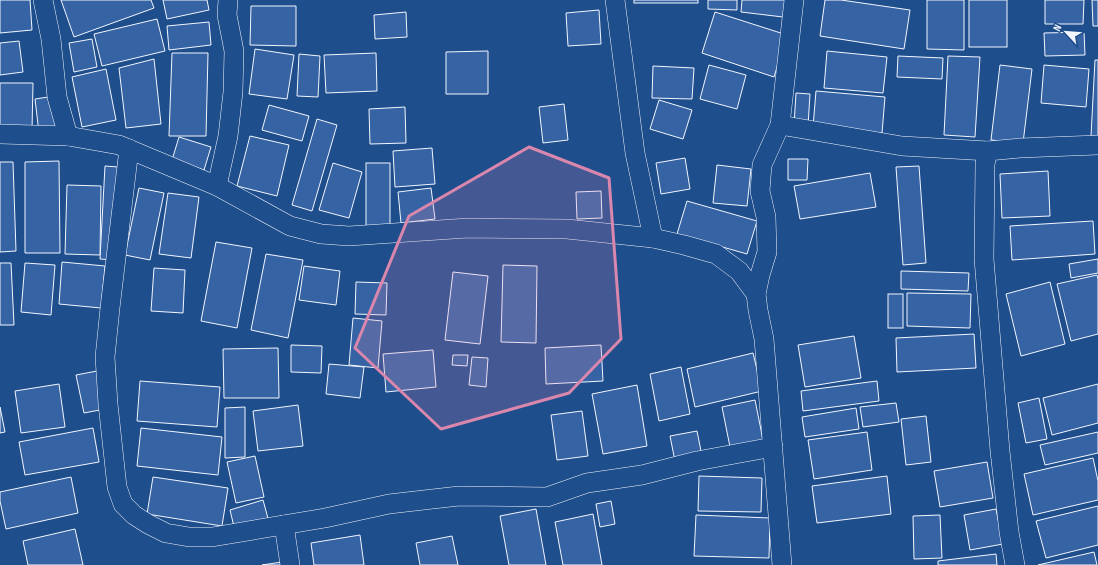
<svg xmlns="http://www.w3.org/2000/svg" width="1098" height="565" font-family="'Sofia Sans Condensed',sans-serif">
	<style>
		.building { fill: #3563a3; stroke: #f2f6ff }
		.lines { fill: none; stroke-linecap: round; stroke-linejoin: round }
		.minor-casing { stroke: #f2f6ff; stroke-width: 20 }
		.minor { stroke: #1f4e8c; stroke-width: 19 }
		.marked { fill: #da87ad; fill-opacity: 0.2; stroke: #da87ad; stroke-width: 3; stroke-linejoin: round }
	</style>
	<rect width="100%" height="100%" fill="#1f4e8c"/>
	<!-- building -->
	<g class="building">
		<path d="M0,0H30L32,30L0,33Z"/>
		<path d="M61,0H151L154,8L74,37Z"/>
		<path d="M163,0H207L209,10L167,19Z"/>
		<rect x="634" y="0" width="64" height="3"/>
		<path d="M708,0H737V10L708,9Z"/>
		<path d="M742,0H785L783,17L741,12Z"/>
		<path d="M825,0H841L910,10L904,49L820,36Z"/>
		<path d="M927,0H964V50L927,49Z"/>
		<rect x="969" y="0" width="38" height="47"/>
		<path d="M1045,0H1084L1083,24H1045Z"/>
		<path d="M1092,0H1098V26H1093Z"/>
		<path d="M251,6H296V46L250,45Z"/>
		<path d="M599,10L601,44L568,46L566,13Z"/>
		<path d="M406,12L407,37L375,39L374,15Z"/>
		<path d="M715,12L787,35L774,77L702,53Z"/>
		<path d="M157,19L165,51L102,66L94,34Z"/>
		<path d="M209,22L211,45L169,50L167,26Z"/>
		<path d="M1084,32L1085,55L1045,56L1044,33Z"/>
		<path d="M92,39L97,67L74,72L69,43Z"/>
		<path d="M19,41L23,72L0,75V43Z"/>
		<path d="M255,49L294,55L287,99L249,94Z"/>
		<path d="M488,51V94H446V52Z"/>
		<path d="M827,51L887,57L883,93L824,88Z"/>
		<path d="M172,53H208L206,136H169Z"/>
		<path d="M376,53L377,91L326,93L324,55Z"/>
		<path d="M299,54L320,56L318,97L297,96Z"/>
		<path d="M898,56L943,58L942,79L897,77Z"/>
		<path d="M948,56L980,57L975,137L944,135Z"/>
		<path d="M154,59L161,124L126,128L119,68Z"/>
		<path d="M1095,60H1098V136H1091Z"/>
		<path d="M709,65L746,75L737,109L700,99Z"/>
		<path d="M1000,65L1032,69L1023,143L991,140Z"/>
		<path d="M1044,65L1089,69L1086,107L1041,103Z"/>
		<path d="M653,66L694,68L692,99L652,98Z"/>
		<path d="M106,69L116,120L82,127L72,77Z"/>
		<path d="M0,83H33L32,130H0Z"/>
		<path d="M816,91L885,97L882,133L813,127Z"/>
		<path d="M796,93L810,94L808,126L794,125Z"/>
		<path d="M55,96L59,130L39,133L35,99Z"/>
		<path d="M659,100L692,110L683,139L650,129Z"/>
		<path d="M564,104L568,140L543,143L539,107Z"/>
		<path d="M269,105L309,116L302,141L262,130Z"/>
		<path d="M405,107L406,143L370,144L369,109Z"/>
		<path d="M317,119L337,125L312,211L292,205Z"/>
		<path d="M250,136L289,145L277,196L237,186Z"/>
		<path d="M179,137L211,147L204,170L172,160Z"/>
		<path d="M432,148L435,184L395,187L393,151Z"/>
		<path d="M685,158L690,189L661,194L656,163Z"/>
		<path d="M788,159H808L807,180H788Z"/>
		<path d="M59,161L60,253H25V162Z"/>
		<path d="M0,162H13L16,251L0,252Z"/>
		<path d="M333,163L362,172L349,218L319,210Z"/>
		<rect x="366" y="163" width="24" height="65"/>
		<path d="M717,165L751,169L747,206L713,203Z"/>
		<path d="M105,166L118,167L114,260L100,259Z"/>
		<path d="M919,166L926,263L903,265L896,167Z"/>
		<path d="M1048,171L1050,216L1002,218L1000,174Z"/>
		<path d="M870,173L876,207L800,219L794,186Z"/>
		<path d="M67,185L101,186L100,255L65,254Z"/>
		<path d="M139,188L164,193L150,260L125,255Z"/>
		<path d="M431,188L435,219L401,223L398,192Z"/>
		<path d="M601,191L602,218L577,219L576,192Z"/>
		<path d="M168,193L199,197L191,258L159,254Z"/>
		<path d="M687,201L757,221L747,254L677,234Z"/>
		<path d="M1093,221L1095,254L1012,260L1010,226Z"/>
		<path d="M216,242L252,248L237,328L201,321Z"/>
		<path d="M266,254L303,260L288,338L251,330Z"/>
		<path d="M1098,259V273L1071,278L1069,264Z"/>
		<path d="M62,262L105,266L101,308L59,304Z"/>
		<path d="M0,263H11L14,325H0Z"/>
		<path d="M25,263L55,265L51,315L21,312Z"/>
		<path d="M503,265L537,266L536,343L501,342Z"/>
		<path d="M304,266L340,271L336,305L299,300Z"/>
		<path d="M154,268L185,270L183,313L151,311Z"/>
		<path d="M901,271L969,273L968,291L901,289Z"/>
		<path d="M453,272L488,276L480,344L445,340Z"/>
		<path d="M1097,275L1098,279V334L1071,341L1057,284Z"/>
		<path d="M356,282L387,283L386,315L355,314Z"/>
		<path d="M1050,282L1065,344L1021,356L1006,294Z"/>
		<path d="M907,293L971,294L970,328L907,326Z"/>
		<rect x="888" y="294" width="15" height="34"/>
		<path d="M353,318L382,321L378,368L349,365Z"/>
		<path d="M974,334L976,368L897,372L896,338Z"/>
		<path d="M854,336L861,378L805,387L798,345Z"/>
		<path d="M291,345L322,346L321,373L291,372Z"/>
		<path d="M601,345L603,381L546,384L545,348Z"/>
		<path d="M278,348L279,398H224L223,349Z"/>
		<path d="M433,350L436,387L386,392L383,354Z"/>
		<path d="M753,353L762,391L695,407L687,369Z"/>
		<path d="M453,355H468L467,366L452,365Z"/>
		<path d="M472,357L488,358L486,387L469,385Z"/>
		<path d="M329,364L364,367L360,398L326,394Z"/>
		<path d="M681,367L690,414L659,421L650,374Z"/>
		<path d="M97,371L105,409L84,413L76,375Z"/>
		<path d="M140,381L220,387L217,427L137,421Z"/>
		<path d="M877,381L879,401L803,411L801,391Z"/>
		<path d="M59,384L65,427L21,433L15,391Z"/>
		<path d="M1098,384V423L1052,435L1043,398Z"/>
		<path d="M637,385L647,446L603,454L592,394Z"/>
		<path d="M1039,398L1047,439L1026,443L1018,403Z"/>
		<path d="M755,400L764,445L731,452L722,407Z"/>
		<path d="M896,403L899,422L863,427L860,407Z"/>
		<path d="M298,405L303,446L258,451L253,411Z"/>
		<path d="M0,407L5,432L0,433Z"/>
		<path d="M245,407V457L225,458V408Z"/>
		<path d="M856,408L859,429L805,437L802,417Z"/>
		<path d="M582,411L588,456L557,460L551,415Z"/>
		<path d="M926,416L931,462L906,465L901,419Z"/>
		<path d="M93,428L99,462L25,475L19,442Z"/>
		<path d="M141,428L222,437L218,475L137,466Z"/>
		<path d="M697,431L702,456L675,461L670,436Z"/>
		<path d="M867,432L872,470L814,479L808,440Z"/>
		<path d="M1098,432V453L1045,465L1040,445Z"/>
		<path d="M255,456L264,497L236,503L227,462Z"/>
		<path d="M1093,458L1098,481V500L1033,515L1024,474Z"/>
		<path d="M987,462L993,498L940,507L934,471Z"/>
		<path d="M699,476L762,478L761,512L698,511Z"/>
		<path d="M887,476L891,514L817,523L812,486Z"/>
		<path d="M71,477L78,513L6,529L0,501V492Z"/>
		<path d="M153,477L228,488L222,526L147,514Z"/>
		<path d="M263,500L269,522L235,531L230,510Z"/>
		<path d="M611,501L615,524L600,527L596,504Z"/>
		<path d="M1098,506V545L1046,558L1036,521Z"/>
		<path d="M536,509L546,565H509L500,516Z"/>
		<path d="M996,509L1003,544L970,550L964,515Z"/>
		<path d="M593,514L602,565H563L555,522Z"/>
		<path d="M696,515L770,518L769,558L694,556Z"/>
		<path d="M940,515L942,558L914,559L913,516Z"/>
		<path d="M75,529L83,565H28L23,541Z"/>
		<path d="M360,535L364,565H314L311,543Z"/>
		<path d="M452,536L458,565H420L416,543Z"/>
		<path d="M1094,552L1097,565H1038Z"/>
		<path d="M996,554L997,565H938V561Z"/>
		<path d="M282,562V565H262Z"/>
	</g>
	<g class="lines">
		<!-- minor casing -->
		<g class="minor-casing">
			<g id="minor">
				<path d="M43,0L51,39L57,97L68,136"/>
				<path d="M615,0L635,153L653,238"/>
				<path d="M780,125L902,146L988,151"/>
				<path d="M0,134L68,136L119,145L217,186L290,226L321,234L349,236L468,228L567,229L653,238L684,245L716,254L739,271L756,294L758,310L764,339L782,565"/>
				<path d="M129,149L110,308L105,357L108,404L117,487L123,504L134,515L148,524L166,533L189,537H212L325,518L389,504L459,496L547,497L587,483L642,475L697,461L773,447"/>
				<path d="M217,186L228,136L233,92L234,51L227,15L228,0"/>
				<path d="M756,294L760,275L767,252L766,217L760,191L762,165L780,125L794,0"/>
				<path d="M284,525L290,565"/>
				<path d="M1015,565L1009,532L1000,451L984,259L985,164L988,151L1020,148L1098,145"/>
			</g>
		</g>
		<!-- minor -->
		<use href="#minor" class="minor"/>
	</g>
	<!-- marked area -->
	<path class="marked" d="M529,147L609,178L621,339L569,393L441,429L355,348L409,216Z"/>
	<!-- north arrow -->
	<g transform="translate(1066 32) rotate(296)" stroke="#1f4e8c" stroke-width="3" paint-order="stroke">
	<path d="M0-3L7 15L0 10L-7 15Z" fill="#f2f6ff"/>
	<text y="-6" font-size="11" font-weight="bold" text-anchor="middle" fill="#f2f6ff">N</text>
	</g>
</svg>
